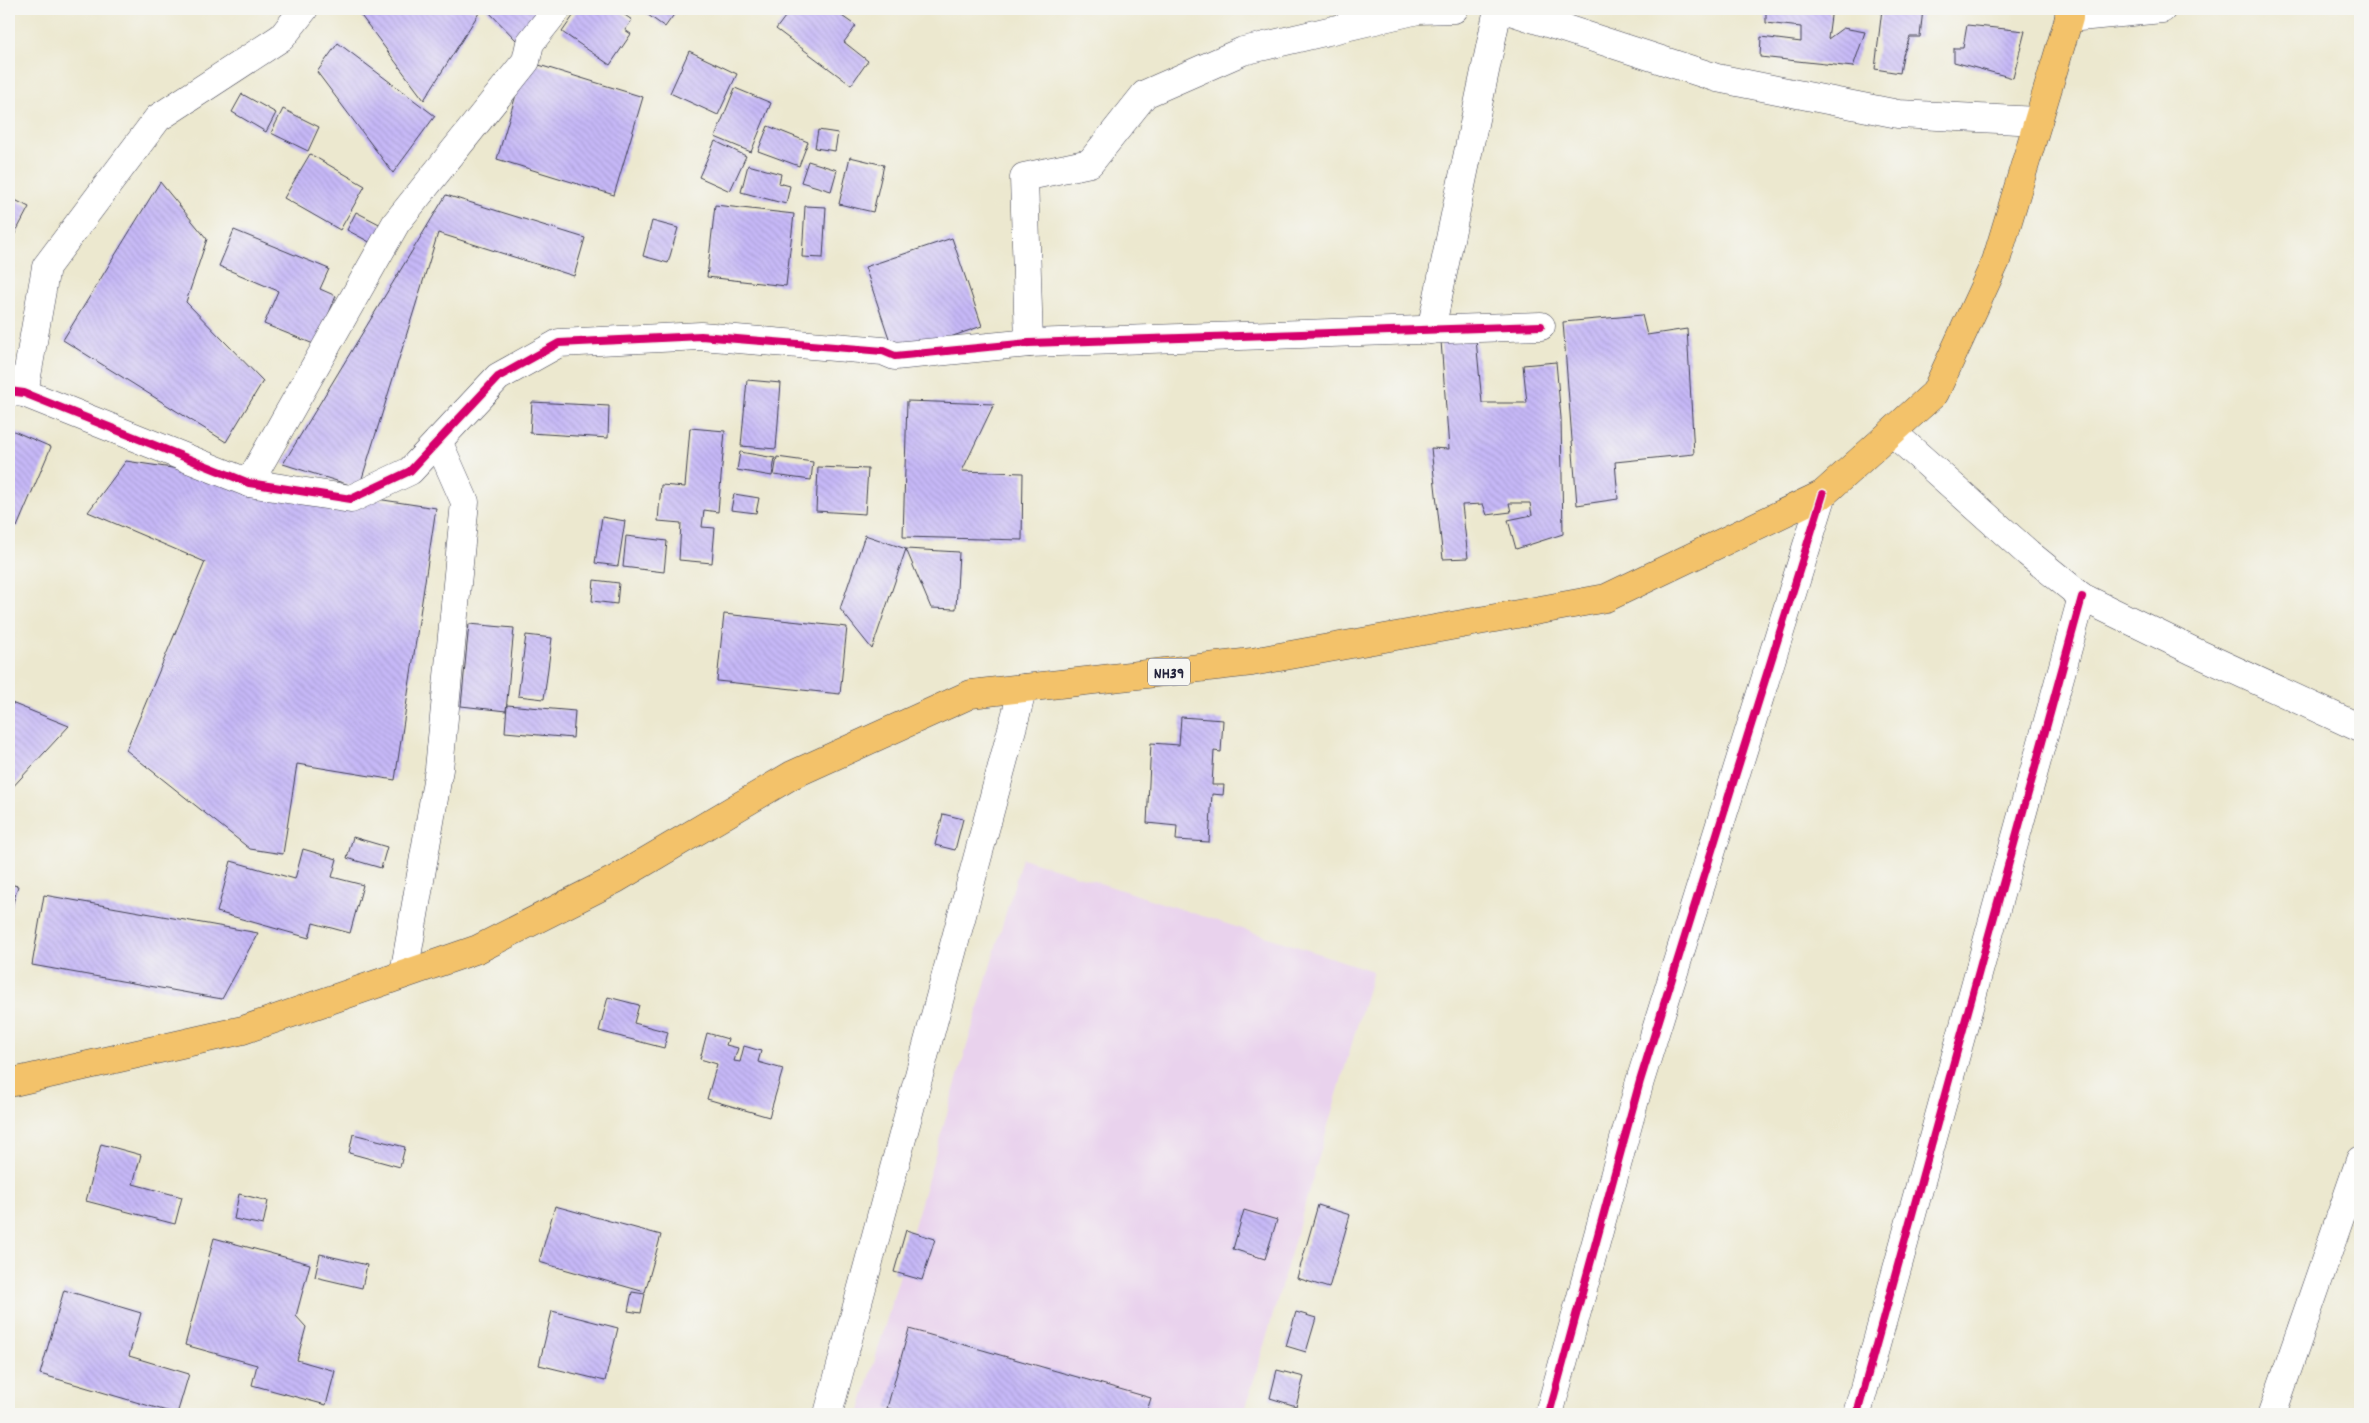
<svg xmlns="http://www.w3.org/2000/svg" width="2369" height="1423" font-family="Dekko,sans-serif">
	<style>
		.built { fill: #e9d2ed }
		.building { fill: url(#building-back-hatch) }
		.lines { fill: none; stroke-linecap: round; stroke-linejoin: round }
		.minor-casing { stroke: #404051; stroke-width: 29 }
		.primary-casing { stroke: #404051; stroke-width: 29 }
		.minor { stroke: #fff; stroke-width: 28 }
		.primary { stroke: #f3c26a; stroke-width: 28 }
		.cycleway-casing { stroke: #f6f6f2; stroke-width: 11 }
		.cycleway { stroke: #d6006c; stroke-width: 8 }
		.labels { text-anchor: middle; stroke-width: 5; stroke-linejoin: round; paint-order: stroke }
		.shield { fill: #f6f6f2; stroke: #626272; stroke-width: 1 }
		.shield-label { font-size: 16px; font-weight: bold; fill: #22223b }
	</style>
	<defs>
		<pattern id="building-back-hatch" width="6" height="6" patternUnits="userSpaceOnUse" patternTransform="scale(1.25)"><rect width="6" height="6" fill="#c6b8f7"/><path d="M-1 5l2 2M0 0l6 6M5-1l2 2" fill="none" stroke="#aa9ed5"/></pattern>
	</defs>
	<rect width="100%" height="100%" fill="#f6f6f2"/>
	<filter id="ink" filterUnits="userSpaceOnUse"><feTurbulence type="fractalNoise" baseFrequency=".02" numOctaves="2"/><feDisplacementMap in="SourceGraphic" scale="10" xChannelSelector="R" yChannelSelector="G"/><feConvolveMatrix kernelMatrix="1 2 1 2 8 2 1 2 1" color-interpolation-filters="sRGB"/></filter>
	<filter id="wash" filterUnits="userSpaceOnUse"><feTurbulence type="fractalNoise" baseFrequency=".0096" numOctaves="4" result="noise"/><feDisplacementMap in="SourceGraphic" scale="20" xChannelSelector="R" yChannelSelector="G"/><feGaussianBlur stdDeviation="1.12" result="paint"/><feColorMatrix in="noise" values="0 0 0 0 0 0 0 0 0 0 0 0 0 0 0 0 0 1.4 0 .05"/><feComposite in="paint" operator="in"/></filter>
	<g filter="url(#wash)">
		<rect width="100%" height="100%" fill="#ece8cf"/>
		<!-- built -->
		<path class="built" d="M1022,858L1373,971L1244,1414H859Z"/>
		<g id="blocks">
			<!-- building -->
			<g class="building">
				<path d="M356,9H472L479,13L424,100Z"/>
				<path d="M486,9H550L517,41Z"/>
				<path d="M578,9H616L632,20L625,30L631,34L610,65L562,32Z"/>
				<path d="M642,9H678L665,27L641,10Z"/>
				<path d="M791,9H832L856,26L844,42L868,61L851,85L776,29Z"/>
				<path d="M1766,9H1828L1831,16L1828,39L1843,28L1865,32L1853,67L1760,57L1761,37L1801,42V27L1766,23Z"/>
				<path d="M1882,9H1923L1920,37H1910L1903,55L1900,73L1875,69Z"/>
				<path d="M1967,25L2025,31L2013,78L1954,62V48H1963Z"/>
				<path d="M338,43L435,116L393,173L317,72Z"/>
				<path d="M689,51L737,74L718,115L670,93Z"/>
				<path d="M526,61L643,97L614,195L497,159Z"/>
				<path d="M735,88L771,103L751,152L715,137Z"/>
				<path d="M242,94L276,113L266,132L232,112Z"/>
				<path d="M283,109L319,127L308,151L271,133Z"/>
				<path d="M768,126L808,142L799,166L758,151Z"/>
				<path d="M818,130L838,133L835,151L815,148Z"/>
				<path d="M715,141L746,156L730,191L699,177Z"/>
				<path d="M310,154L365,186L340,230L284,198Z"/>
				<path d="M850,157L884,165L873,212L839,204Z"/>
				<path d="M808,161L837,170L831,191L801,182Z"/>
				<path d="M748,165L781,174L779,183L790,186L786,204L741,192Z"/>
				<path d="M160,182L207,239L186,302L263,381L226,442L63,340Z"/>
				<path d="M446,195L585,238L574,276L438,233L359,488L283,464Z"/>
				<path d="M9,197L29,207L9,245Z"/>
				<path d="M715,205L794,214L786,286L707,277Z"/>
				<path d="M805,206L826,207L823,258L802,257Z"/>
				<path d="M356,212L387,228L377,246L347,230Z"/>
				<path d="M652,221L678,228L668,263L643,256Z"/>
				<path d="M234,230L329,269L320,289L336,296L316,345L264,324L278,291L219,266Z"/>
				<path d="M952,238L982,326L895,356L865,267Z"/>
				<path d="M1642,315L1647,335L1687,329L1694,454L1615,462L1618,499L1577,505L1563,322Z"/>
				<path d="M1476,339L1482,403H1527L1523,365L1556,362L1561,418L1563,534L1516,549L1508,520L1532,515L1530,503H1509L1511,512L1487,515L1483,504L1462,505L1468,558L1443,559L1431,448L1449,449L1441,341Z"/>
				<path d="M747,380L781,383L776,449L741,446Z"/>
				<path d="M907,401L994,404L962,471L1023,473L1022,540L903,537Z"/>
				<path d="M532,402L609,406L608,438L530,433Z"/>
				<path d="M690,428L725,431L718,512L704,510L702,527L715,528L712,563L679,560L681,523L658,521L661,485L685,487Z"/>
				<path d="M9,429L51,447L17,527L9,523Z"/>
				<path d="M740,452L775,458L772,476L737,470Z"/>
				<path d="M777,457L813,462L811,480L774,475Z"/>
				<path d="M126,461L436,508L395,780L297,764L283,854L250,849L126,750L205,562L88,512Z"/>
				<path d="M818,467L868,469L865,514L816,511Z"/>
				<path d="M734,494L759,498L756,513L731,510Z"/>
				<path d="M602,517L625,521L618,566L595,563Z"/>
				<path d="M865,535L906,549L872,649L840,609Z"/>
				<path d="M626,536L667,541L664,572L623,567Z"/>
				<path d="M906,549L959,552L956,609L931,608Z"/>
				<path d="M594,580L619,583L617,604L592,601Z"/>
				<path d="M724,614L847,627L840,694L717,681Z"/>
				<path d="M469,624L514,628L506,711L461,706Z"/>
				<path d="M526,635L552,638L544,699L518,696Z"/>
				<path d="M9,702L69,726L9,791Z"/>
				<path d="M507,705L575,711L573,738L505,732Z"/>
				<path d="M1181,717L1223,720L1221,752L1214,751L1212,785H1224L1223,795L1212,794L1209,842L1176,840L1177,826L1147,823L1151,743L1179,745Z"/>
				<path d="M943,814L963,819L955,850L935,845Z"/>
				<path d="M353,837L387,847L381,868L347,858Z"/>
				<path d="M303,849L337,859L332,877L363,885L350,933L313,923L309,938L217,912L231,861L295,879Z"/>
				<path d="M9,884L18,886L9,916Z"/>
				<path d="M44,895L258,933L222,999L32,965Z"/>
				<path d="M608,997L639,1005L634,1023L668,1032L664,1048L599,1031Z"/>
				<path d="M707,1033L728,1039L726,1045L738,1048L734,1061L740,1062L744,1046L761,1051L758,1062L783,1069L769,1117L707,1099L717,1064L700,1059Z"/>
				<path d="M353,1134L405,1147L400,1167L349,1153Z"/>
				<path d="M101,1144L141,1155L133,1184L182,1197L175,1224L86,1201Z"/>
				<path d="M239,1194L268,1201L263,1225L234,1219Z"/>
				<path d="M1318,1205L1350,1215L1329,1288L1297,1278Z"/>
				<path d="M555,1206L661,1235L645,1292L539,1262Z"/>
				<path d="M1244,1210L1277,1220L1265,1259L1233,1249Z"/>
				<path d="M906,1230L935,1239L922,1280L894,1272Z"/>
				<path d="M214,1238L310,1264L296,1316L306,1327L297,1360L335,1371L326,1405L252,1385L257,1365L185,1345Z"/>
				<path d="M320,1254L367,1265L362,1288L315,1277Z"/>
				<path d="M64,1290L141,1313L129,1356L189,1374L177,1414L40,1374Z"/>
				<path d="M632,1292L645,1294L641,1313L628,1311Z"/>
				<path d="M552,1311L618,1328L605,1381L539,1365Z"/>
				<path d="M1296,1312L1316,1318L1306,1352L1286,1346Z"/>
				<path d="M909,1329L1151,1398L1146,1414H909L887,1408Z"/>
				<path d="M1277,1370L1304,1377L1296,1406L1270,1398Z"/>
			</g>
		</g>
	</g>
	<g filter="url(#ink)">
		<use href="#blocks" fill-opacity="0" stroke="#404051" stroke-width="1"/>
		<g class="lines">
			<!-- minor casing -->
			<g class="minor-casing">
				<g id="minor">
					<path d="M1504,9L1717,78L1898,114L2038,121"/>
					<path d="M2069,18L2162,9"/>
					<path d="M1431,330L1498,9"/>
					<path d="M1029,343L1024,177L1090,163L1145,94L1243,51L1418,10L1454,9"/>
					<path d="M9,391L24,393L249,483L351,499L410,471L498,377L559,343L701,336L883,351L895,356L1029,343L1541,326"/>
					<path d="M24,393L46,267L158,118L282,37L304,9"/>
					<path d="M1892,432L2028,553L2082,597L2193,651L2360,728"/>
					<path d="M249,483L396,223L526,61L530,43L557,9"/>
					<path d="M404,974L439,769L465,502L438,441"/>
					<path d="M828,1414L1023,688"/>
					<path d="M1549,1414L1640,1081L1823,494"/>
					<path d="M1857,1414L2082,597"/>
					<path d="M2272,1414L2360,1160"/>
				</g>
			</g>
			<!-- primary casing -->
			<g class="primary-casing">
				<path id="primary" d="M9,1083L243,1030L478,949L616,879L792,775L971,694L1252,662L1606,598L1823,494L1935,393L1996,261L2069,18V9"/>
			</g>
			<!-- minor -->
			<use href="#minor" class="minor"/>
			<!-- primary -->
			<use href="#primary" class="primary"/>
			<!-- cycleway casing -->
			<g class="cycleway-casing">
				<g id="cycleway">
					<path d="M9,391L24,393L249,483L351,499L410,471L498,377L559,343L701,336L883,351L895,356L1029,343L1541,326"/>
					<path d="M1549,1414L1640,1081L1823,494"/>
					<path d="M1857,1414L2082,597"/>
				</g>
			</g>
			<!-- cycleway -->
			<use href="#cycleway" class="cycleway"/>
		</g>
	</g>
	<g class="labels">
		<!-- shield labels -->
		<rect class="shield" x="1148" y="658.5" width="42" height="27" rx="4"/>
		<g class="shield-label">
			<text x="1169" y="678">NH39</text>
		</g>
	</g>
	<!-- margin -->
	<rect width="2369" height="1423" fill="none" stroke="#f6f6f2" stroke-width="30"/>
</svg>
